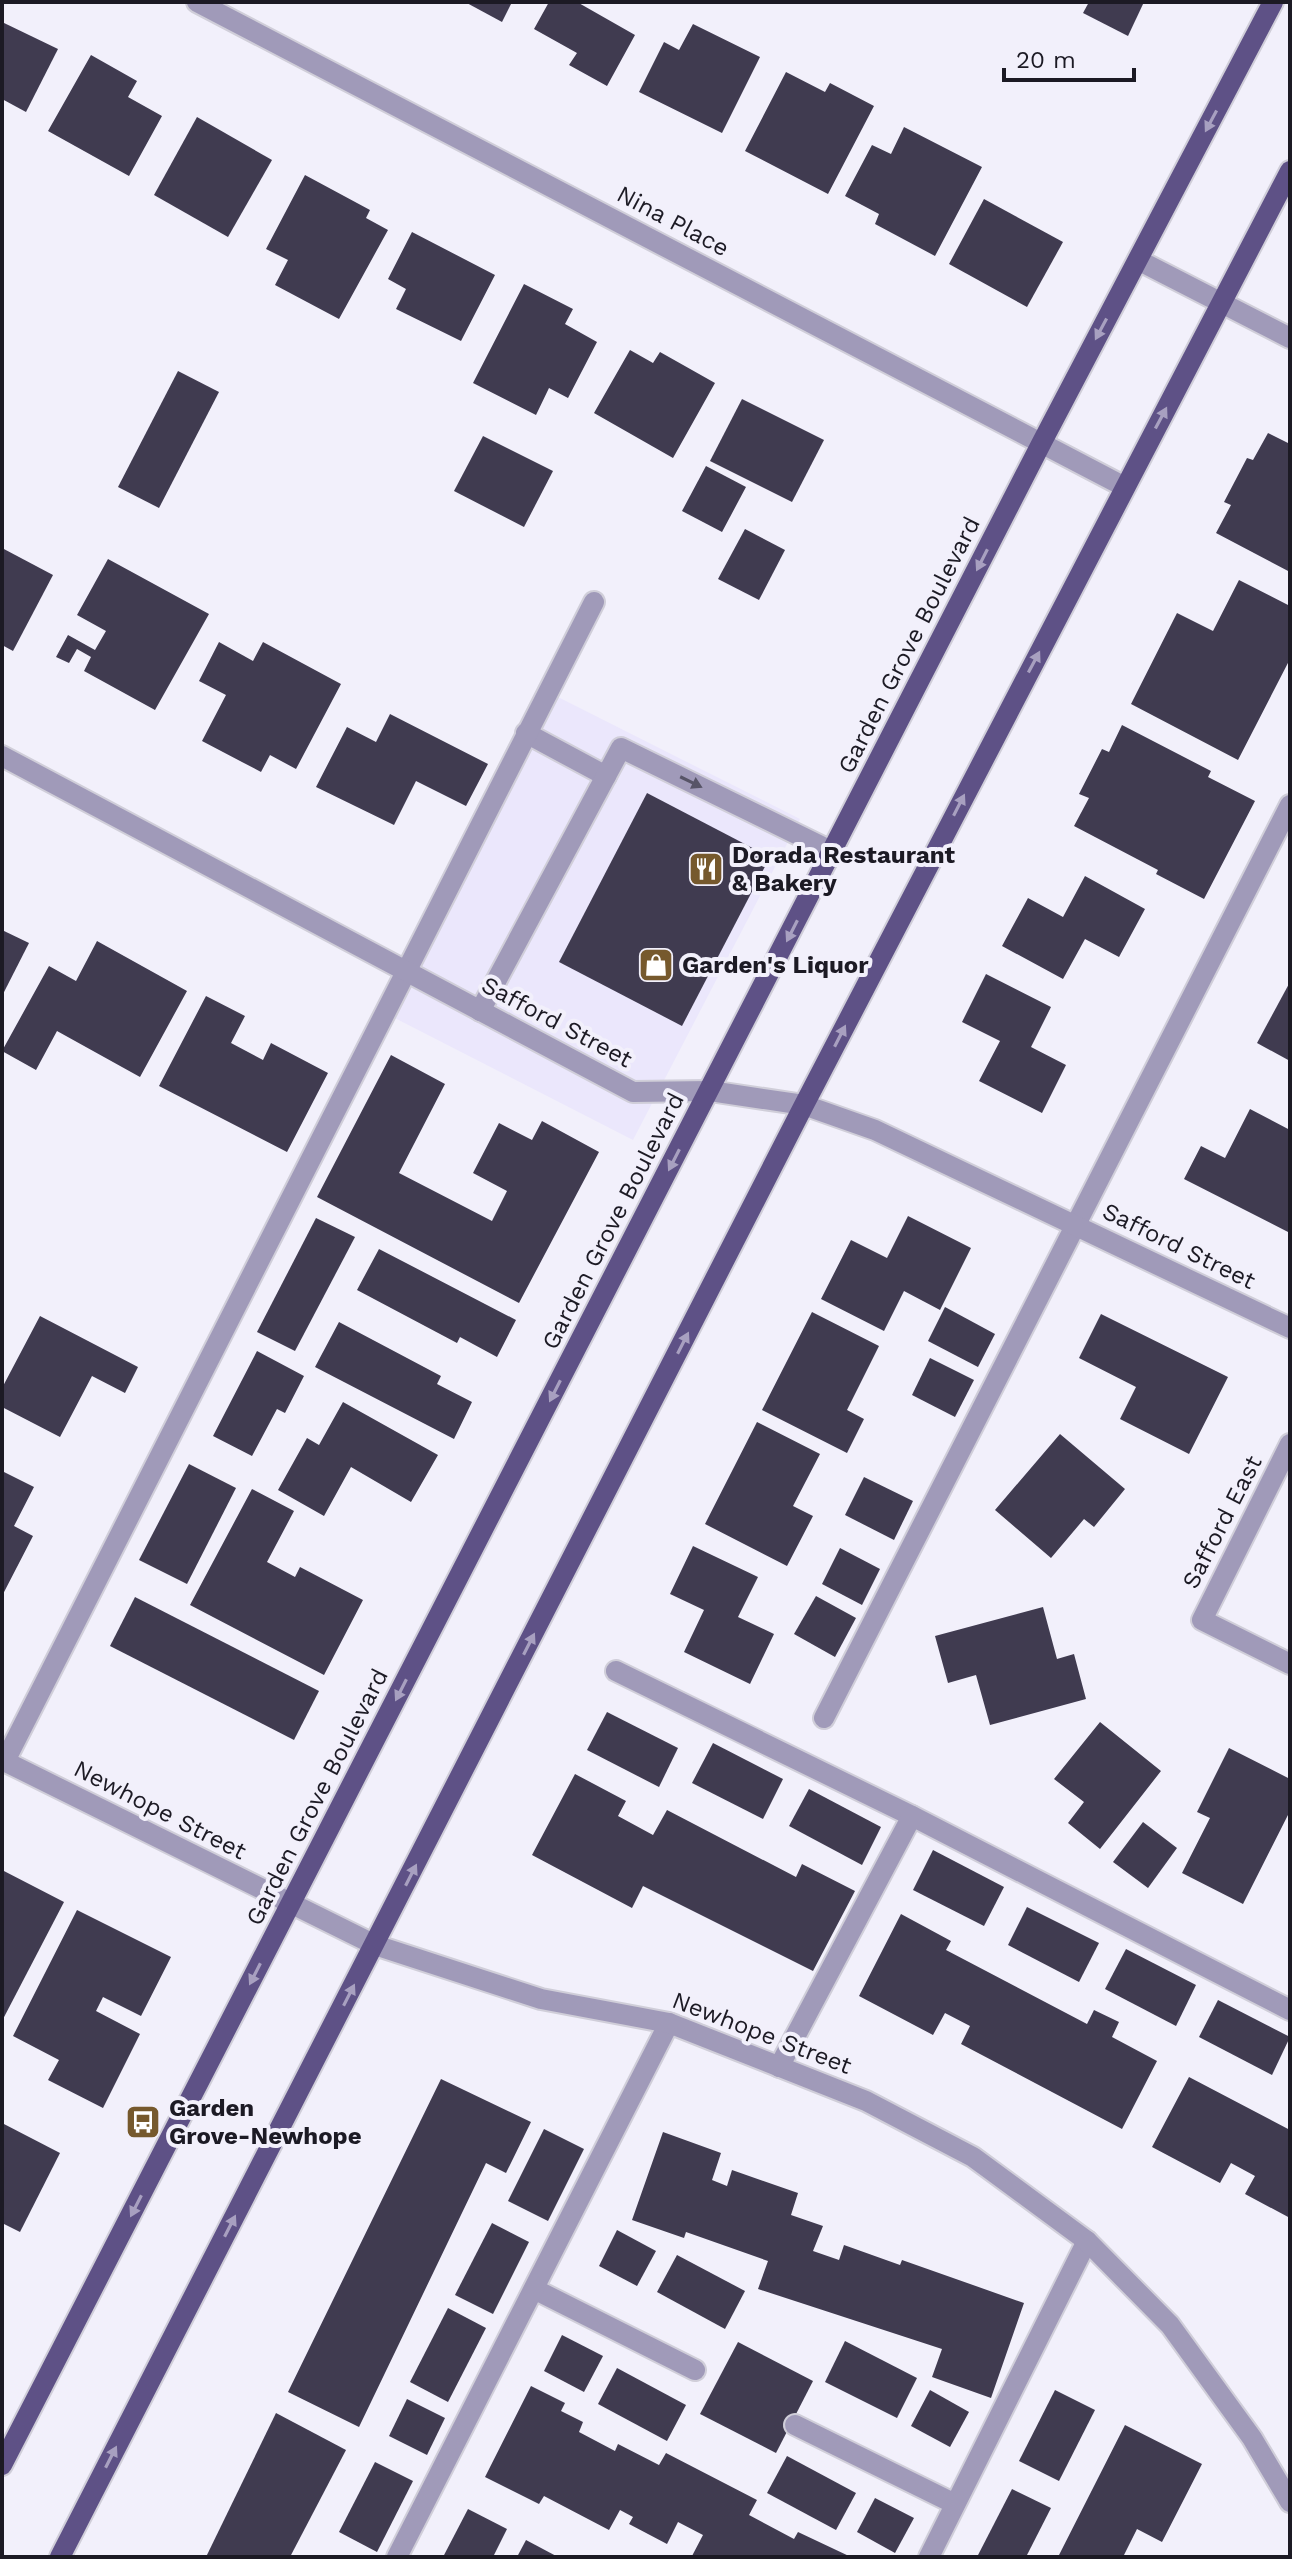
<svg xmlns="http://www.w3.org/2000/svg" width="1292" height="2559" font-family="'Work Sans',sans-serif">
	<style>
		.built { fill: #ebe7fc }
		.building { fill: #403b50 }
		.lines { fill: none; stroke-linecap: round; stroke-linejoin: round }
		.service-casing { stroke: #d0ced9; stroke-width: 24 }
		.minor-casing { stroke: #d0ced9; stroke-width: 24 }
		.tertiary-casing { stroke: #d0ced9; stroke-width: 24 }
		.primary-casing { stroke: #d0ced9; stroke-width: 24 }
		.service { stroke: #a09ab9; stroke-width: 20 }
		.minor { stroke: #a09ab9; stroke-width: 20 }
		.tertiary { stroke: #a09ab9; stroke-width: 20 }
		.primary { stroke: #5e5186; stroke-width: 20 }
		.oneway { fill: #a8a0c0 }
		.oneway2 { fill: #575467 }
		.labels { text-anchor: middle; stroke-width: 8; stroke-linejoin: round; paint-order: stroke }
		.street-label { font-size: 24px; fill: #1c1a24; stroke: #f2f0fb }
		.poi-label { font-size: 24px; font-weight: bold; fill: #1c1a24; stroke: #f2f0fb; text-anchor: start }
	</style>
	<rect width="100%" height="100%" fill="#f2f0fb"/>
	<!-- built -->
	<path class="built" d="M548,692L800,819L633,1140L383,1012Z"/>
	<!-- building -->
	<g class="building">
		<path d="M465,2H512L502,22Z"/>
		<path d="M549,2H577L635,35L607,86L569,65L577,53L534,29Z"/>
		<path d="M1089,2H1144L1128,36L1083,13Z"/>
		<path d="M2,22L58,49L26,112L2,99Z"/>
		<path d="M693,24L760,57L722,133L639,92L664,42L679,50Z"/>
		<path d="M91,55L137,81L128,97L162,116L129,176L48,131Z"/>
		<path d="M786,72L825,92L830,83L874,106L828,194L745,151Z"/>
		<path d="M197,117L272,160L228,237L154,195Z"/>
		<path d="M904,127L982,167L935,256L875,224L879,214L845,196L872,145L891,154Z"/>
		<path d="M305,175L370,210L366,218L388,230L339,319L275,285L288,260L266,249Z"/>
		<path d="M984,199L1063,242L1027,307L949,264Z"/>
		<path d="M412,232L495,275L461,341L396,309L406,289L388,279Z"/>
		<path d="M524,284L573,309L565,324L597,342L568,398L549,388L536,415L473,383Z"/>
		<path d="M630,350L653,363L660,352L715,383L673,458L594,413Z"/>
		<path d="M178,371L219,392L159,508L118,487Z"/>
		<path d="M742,399L824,440L792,502L710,461Z"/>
		<path d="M1268,433L1290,444V572L1216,533L1231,505L1224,502L1247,458L1253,460Z"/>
		<path d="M483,436L553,471L524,527L454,491Z"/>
		<path d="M706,466L746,487L722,532L682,511Z"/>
		<path d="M745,529L785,550L759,600L718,579Z"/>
		<path d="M2,548L53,575L13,651L2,645Z"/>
		<path d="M108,559L209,614L155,710L84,671L91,657L77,649L69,663L56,657L68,635L95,650L106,631L77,615Z"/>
		<path d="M1239,580L1290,606V659L1238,760L1131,704L1177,613L1213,631Z"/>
		<path d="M219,642L253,661L263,642L341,684L296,769L270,755L261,772L202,741L226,695L199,681Z"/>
		<path d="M390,714L488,764L466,806L416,781L394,825L316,787L347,727L376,742Z"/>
		<path d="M1122,725L1211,771L1208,777L1255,801L1204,899L1156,874L1158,870L1074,826L1089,798L1079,794L1102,749L1109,752Z"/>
		<path d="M647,793L770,857L682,1026L559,962Z"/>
		<path d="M1085,876L1145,909L1119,957L1085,939L1063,979L1002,946L1028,898L1063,917Z"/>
		<path d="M2,930L29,943L2,996Z"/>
		<path d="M97,941L187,991L140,1077L57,1031L36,1070L2,1051L49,966L76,981Z"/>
		<path d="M986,974L1051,1007L1031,1047L1066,1065L1042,1113L979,1081L1000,1041L962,1022Z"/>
		<path d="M1290,982V1061L1257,1043Z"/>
		<path d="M206,996L245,1016L231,1043L263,1060L271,1043L328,1073L287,1152L159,1086Z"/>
		<path d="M391,1055L445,1084L399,1173L492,1221L507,1191L473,1173L499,1123L532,1140L542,1121L599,1152L519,1303L317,1197Z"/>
		<path d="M1250,1109L1290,1130V1233L1184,1179L1201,1146L1225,1158Z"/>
		<path d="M908,1216L971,1248L940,1310L904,1291L884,1331L821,1299L851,1240L887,1258Z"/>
		<path d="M316,1218L355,1237L295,1351L257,1332Z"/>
		<path d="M379,1249L516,1320L497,1357L460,1337L457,1343L357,1290Z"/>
		<path d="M945,1307L995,1334L978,1367L928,1341Z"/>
		<path d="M812,1312L879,1346L847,1410L864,1419L847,1453L762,1410Z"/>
		<path d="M1101,1314L1228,1377L1189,1454L1120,1419L1136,1387L1079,1358Z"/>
		<path d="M40,1316L138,1367L125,1393L92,1376L60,1437L2,1407V1388Z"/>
		<path d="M339,1322L441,1376L437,1384L472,1402L454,1439L315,1367Z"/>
		<path d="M257,1351L304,1376L285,1413L277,1409L252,1456L213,1436Z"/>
		<path d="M930,1358L974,1380L955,1417L912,1395Z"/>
		<path d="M343,1402L438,1455L411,1502L351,1467L324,1516L278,1490L307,1438L319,1445Z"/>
		<path d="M757,1422L820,1454L793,1506L813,1516L787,1566L705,1524Z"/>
		<path d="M1060,1434L1125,1489L1094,1527L1084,1519L1051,1558L995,1510Z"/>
		<path d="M189,1464L236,1488L187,1584L139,1560Z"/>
		<path d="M2,1471L34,1487L14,1526L33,1536L2,1596Z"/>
		<path d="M864,1477L913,1501L894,1540L845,1515Z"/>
		<path d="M252,1489L294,1511L267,1562L295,1577L300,1567L363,1600L324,1675L190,1605Z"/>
		<path d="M693,1546L758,1577L738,1617L774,1634L750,1684L684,1652L704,1610L670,1594Z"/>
		<path d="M840,1548L880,1569L862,1605L822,1584Z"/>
		<path d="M816,1596L856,1618L835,1657L794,1634Z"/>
		<path d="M135,1597L319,1691L294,1740L110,1646Z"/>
		<path d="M1043,1607L1057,1659L1074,1654L1086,1699L990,1725L976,1675L948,1683L935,1636Z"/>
		<path d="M607,1712L678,1748L659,1787L587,1750Z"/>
		<path d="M1100,1722L1161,1771L1100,1849L1068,1823L1084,1802L1054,1779Z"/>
		<path d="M713,1743L783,1779L763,1819L692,1783Z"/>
		<path d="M1229,1748L1290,1779V1811L1243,1904L1182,1873L1210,1818L1197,1812Z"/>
		<path d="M575,1774L626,1801L618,1816L653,1835L667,1810L796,1877L802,1864L855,1891L813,1971L643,1886L632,1908L532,1855Z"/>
		<path d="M809,1789L881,1827L862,1865L789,1826Z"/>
		<path d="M1143,1822L1177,1848L1148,1888L1113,1862Z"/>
		<path d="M933,1850L1004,1887L984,1926L913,1890Z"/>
		<path d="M2,1870L64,1902L2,2021Z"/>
		<path d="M1027,1907L1099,1943L1079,1982L1008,1945Z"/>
		<path d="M77,1910L171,1957L141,2016L103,1997L96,2011L140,2034L103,2108L48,2080L59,2060L13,2036Z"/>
		<path d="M901,1914L951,1941L946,1950L1087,2024L1094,2010L1119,2022L1112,2037L1157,2061L1122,2129L961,2044L970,2026L945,2013L933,2035L859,1996Z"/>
		<path d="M1126,1949L1196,1985L1176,2026L1105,1989Z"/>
		<path d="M1218,2000L1290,2037L1272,2075L1199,2037Z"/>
		<path d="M1189,2077L1290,2130V2218L1245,2194L1255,2176L1231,2163L1220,2183L1152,2147Z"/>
		<path d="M441,2079L531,2122L506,2173L486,2163L359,2427L288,2392Z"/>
		<path d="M2,2123L60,2153L20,2232L2,2223Z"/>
		<path d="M544,2129L584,2149L548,2221L508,2201Z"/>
		<path d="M663,2132L721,2153L712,2180L727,2186L732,2170L798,2193L791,2215L823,2226L813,2251L839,2260L844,2245L900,2265L902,2260L1024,2303L991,2398L932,2377L942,2349L758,2289L768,2261L686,2232L684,2238L632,2220Z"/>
		<path d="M492,2223L529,2242L493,2314L455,2295Z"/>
		<path d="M617,2230L656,2251L637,2286L599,2266Z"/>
		<path d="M677,2255L745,2291L725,2329L657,2292Z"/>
		<path d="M448,2308L486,2328L448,2402L410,2382Z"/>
		<path d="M562,2335L603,2356L584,2392L544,2371Z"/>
		<path d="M845,2341L917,2378L897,2418L825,2382Z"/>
		<path d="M738,2342L813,2381L776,2453L700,2414Z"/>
		<path d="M617,2368L686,2405L667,2441L598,2404Z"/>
		<path d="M531,2386L565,2403L561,2411L583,2422L579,2432L615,2451L618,2444L659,2465L666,2453L757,2500L749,2515L794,2539L798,2532L851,2557H695L692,2556L703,2535L678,2522L667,2544L629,2524L633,2517L620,2510L609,2530L544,2496L539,2504L485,2477Z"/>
		<path d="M930,2390L969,2412L950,2447L911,2426Z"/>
		<path d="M1055,2390L1095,2410L1059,2481L1019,2461Z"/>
		<path d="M407,2399L445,2418L427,2455L389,2436Z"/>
		<path d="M276,2413L346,2450L290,2557H206Z"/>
		<path d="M1125,2425L1202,2464L1162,2542L1137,2529L1123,2557H1058Z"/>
		<path d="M787,2456L856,2493L836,2530L767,2493Z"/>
		<path d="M375,2462L413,2481L377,2552L339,2532Z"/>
		<path d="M1012,2489L1051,2508L1026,2557H977Z"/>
		<path d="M875,2498L914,2518L895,2553L857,2532Z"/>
		<path d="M468,2509L507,2529L493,2557H443Z"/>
		<path d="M526,2540L558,2557H517Z"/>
	</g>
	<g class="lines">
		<!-- service casing -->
		<g class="service-casing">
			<g id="service">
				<path d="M526,733L606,776"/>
				<path d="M480,1011L621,748L833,852"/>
				<path d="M616,1671L912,1816L1290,2010"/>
				<path d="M824,1718L1290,805"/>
				<path d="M5,1761L594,602"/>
				<path d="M779,2067L912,1816"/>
				<path d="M534,2289L695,2370"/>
				<path d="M795,2425L955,2504"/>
				<path d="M397,2557L669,2023"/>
				<path d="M929,2557L1087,2241"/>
			</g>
		</g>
		<!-- minor casing -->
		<g class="minor-casing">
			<g id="minor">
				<path d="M197,2L1125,487"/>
				<path d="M2,756L633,1092L710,1091L804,1105L875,1130L1290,1328"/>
				<path d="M1290,1444L1202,1620L1290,1664"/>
				<path d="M375,1945L541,1999L669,2023L866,2101L973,2157L1087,2241L1170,2325L1252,2438L1290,2502"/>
			</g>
		</g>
		<!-- tertiary casing -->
		<g class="tertiary-casing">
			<g id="tertiary">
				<path d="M1138,260L1290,338"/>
				<path d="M2,1760L375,1945"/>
			</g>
		</g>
		<!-- primary casing -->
		<g class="primary-casing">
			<g id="primary">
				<path d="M2,2465L1042,442L1273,2"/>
				<path d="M60,2557L804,1105L1290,171"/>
			</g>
		</g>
		<!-- service -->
		<use href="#service" class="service"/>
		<!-- minor -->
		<use href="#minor" class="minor"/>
		<!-- tertiary -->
		<use href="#tertiary" class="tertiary"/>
		<!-- primary -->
		<use href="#primary" class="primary"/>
	</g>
	<!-- one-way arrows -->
	<defs><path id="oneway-solid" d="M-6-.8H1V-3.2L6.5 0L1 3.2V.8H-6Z" transform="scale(2)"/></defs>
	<g class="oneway">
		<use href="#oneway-solid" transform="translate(1211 121) rotate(118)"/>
		<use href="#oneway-solid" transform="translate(1101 329) rotate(118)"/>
		<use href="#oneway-solid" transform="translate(1161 418) rotate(-62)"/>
		<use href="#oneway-solid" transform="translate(982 560) rotate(117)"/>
		<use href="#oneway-solid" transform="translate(1034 662) rotate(-62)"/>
		<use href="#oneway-solid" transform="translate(959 805) rotate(-63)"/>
		<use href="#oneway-solid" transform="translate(792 931) rotate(117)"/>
		<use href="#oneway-solid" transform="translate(840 1036) rotate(-63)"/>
		<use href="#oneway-solid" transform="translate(674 1160) rotate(117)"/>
		<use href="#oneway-solid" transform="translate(683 1343) rotate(-63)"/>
		<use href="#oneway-solid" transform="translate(555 1391) rotate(117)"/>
		<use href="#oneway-solid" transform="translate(529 1644) rotate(-63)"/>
		<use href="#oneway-solid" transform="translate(401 1690) rotate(117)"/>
		<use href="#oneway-solid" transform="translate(411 1875) rotate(-63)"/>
		<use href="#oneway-solid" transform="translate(255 1974) rotate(117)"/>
		<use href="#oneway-solid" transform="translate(349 1995) rotate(-63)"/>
		<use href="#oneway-solid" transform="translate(136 2206) rotate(117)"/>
		<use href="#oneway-solid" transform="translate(230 2226) rotate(-63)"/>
		<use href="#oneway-solid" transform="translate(111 2457) rotate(-63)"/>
	</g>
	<use class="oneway2" href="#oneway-solid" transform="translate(691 782) rotate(26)"/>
	<!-- icons -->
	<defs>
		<g id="restaurant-square" transform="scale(1.8)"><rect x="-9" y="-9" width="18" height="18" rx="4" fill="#76592d" stroke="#f2f0fb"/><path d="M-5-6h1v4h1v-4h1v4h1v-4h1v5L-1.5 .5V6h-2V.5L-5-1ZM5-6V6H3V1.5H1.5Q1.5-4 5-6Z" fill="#fff"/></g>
		<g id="shop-square" transform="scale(1.8)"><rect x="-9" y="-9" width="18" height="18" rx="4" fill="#76592d" stroke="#f2f0fb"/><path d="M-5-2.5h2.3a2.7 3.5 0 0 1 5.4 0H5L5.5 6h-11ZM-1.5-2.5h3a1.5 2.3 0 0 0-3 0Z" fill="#fff"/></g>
		<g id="bus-square" transform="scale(1.8)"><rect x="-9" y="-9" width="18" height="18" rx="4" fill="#76592d" stroke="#f2f0fb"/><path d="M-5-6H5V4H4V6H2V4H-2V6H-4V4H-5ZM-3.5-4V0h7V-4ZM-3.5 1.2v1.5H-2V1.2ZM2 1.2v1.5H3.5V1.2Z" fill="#fff"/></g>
	</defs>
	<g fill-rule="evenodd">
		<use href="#restaurant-square" x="706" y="869"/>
		<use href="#shop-square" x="656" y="965"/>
		<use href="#bus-square" x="143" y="2122"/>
	</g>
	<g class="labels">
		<!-- street labels -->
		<g class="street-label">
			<text transform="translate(673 221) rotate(28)" y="8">Nina Place</text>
			<text transform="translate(909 645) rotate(-63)" y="8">Garden Grove Boulevard</text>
			<text transform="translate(557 1022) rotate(28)" y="8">Safford Street</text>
			<text transform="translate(613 1221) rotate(-63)" y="8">Garden Grove Boulevard</text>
			<text transform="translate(1179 1246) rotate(26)" y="8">Safford Street</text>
			<text transform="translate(1222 1522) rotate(-63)" y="8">Safford East</text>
			<text transform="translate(317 1797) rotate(-63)" y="8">Garden Grove Boulevard</text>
			<text transform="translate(160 1810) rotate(27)" y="8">Newhope Street</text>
			<text transform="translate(762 2033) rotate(21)" y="8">Newhope Street</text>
		</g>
		<!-- poi labels -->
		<g class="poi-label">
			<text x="732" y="863">Dorada Restaurant<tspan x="732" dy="28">&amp; Bakery</tspan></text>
			<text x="682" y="973">Garden's Liquor</text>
			<text x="169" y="2116">Garden<tspan x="169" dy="28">Grove-Newhope</tspan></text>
		</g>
	</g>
	<!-- border -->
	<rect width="1292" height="2559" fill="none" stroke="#1c1a24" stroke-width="8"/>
	<!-- scale -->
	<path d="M1004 68v12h130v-12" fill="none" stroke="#1c1a24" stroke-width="4"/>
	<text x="1016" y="68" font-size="24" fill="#1c1a24" stroke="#f2f0fb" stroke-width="6" paint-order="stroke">20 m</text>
</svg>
